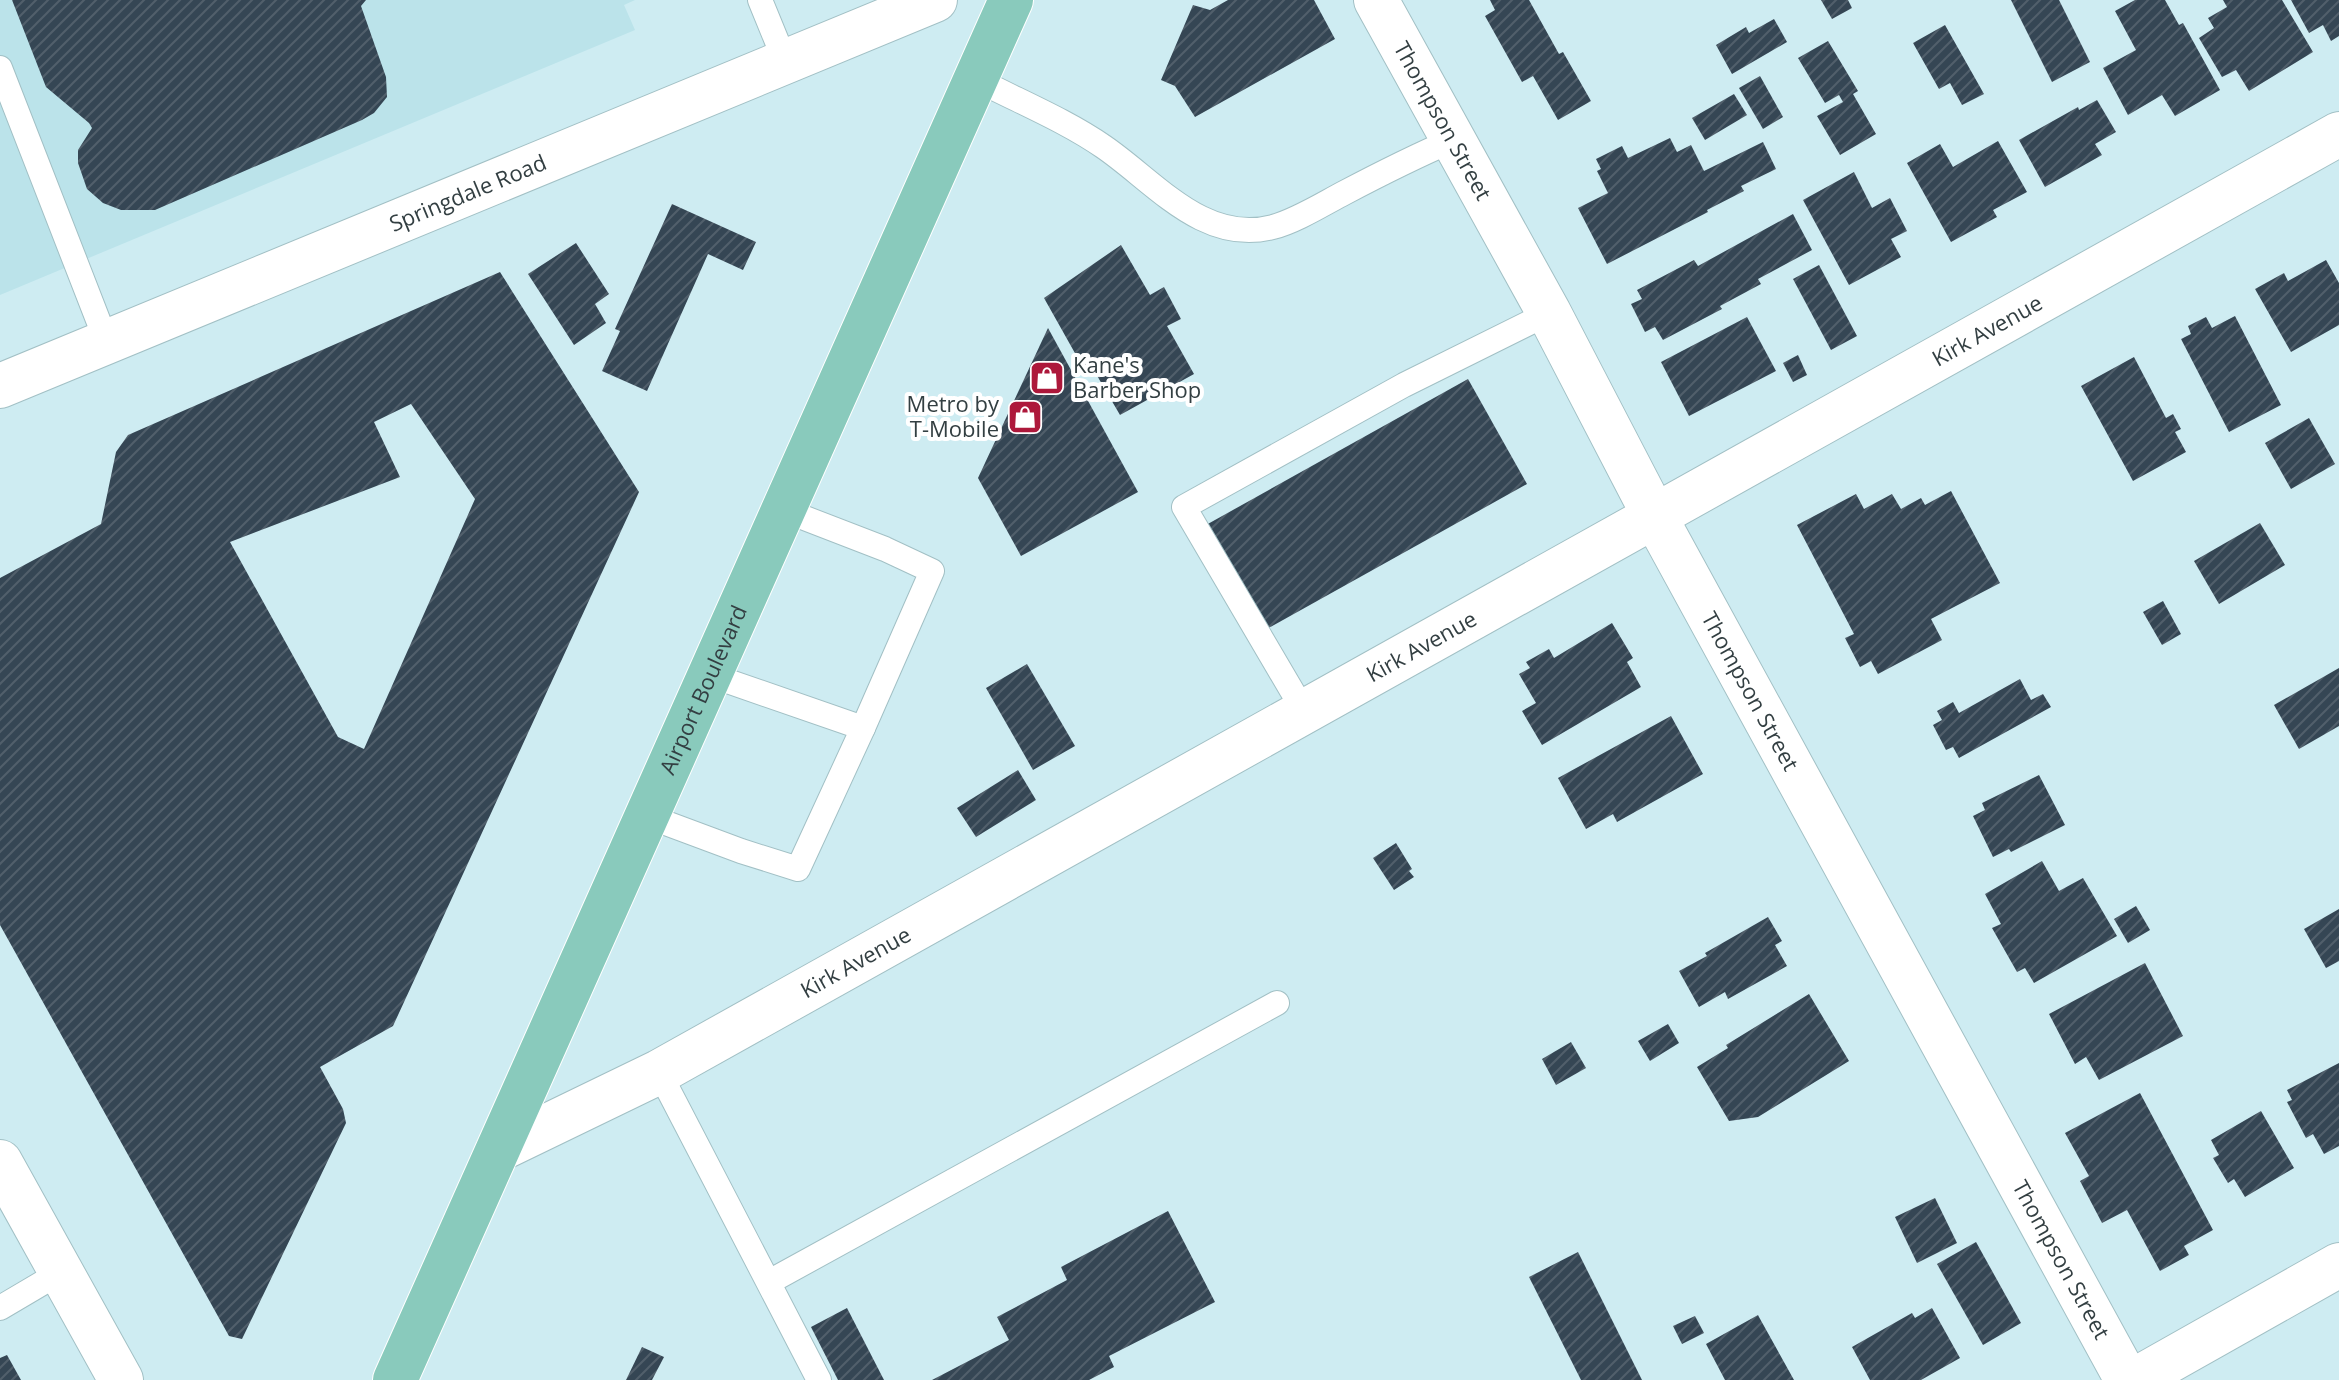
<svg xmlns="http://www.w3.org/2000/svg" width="2339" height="1380" font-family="'Open Sans',sans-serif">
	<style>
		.built { fill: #bbe3ea }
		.building { fill: url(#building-hatch); fill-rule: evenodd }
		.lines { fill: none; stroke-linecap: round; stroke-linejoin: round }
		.service-casing { stroke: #a2c0c5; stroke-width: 26 }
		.minor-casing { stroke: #a2c0c5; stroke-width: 46 }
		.tertiary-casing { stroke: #a2c0c5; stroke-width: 46 }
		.secondary-casing { stroke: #a2c0c5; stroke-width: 46 }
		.primary-casing { stroke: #fff; stroke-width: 46 }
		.service { stroke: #fff; stroke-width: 24 }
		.minor { stroke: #fff; stroke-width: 44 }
		.tertiary { stroke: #fff; stroke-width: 44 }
		.secondary { stroke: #fff; stroke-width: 44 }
		.primary { stroke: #89cabc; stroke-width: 44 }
		.labels { text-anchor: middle; stroke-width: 8; stroke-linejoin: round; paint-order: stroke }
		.street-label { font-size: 22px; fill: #333f42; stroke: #fff }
		.poi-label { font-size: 22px; fill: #333f42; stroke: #fff; text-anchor: start }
	</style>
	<defs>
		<pattern id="building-hatch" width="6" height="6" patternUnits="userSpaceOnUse" patternTransform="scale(2)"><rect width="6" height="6" fill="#354654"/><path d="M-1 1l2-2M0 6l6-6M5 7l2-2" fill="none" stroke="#515f6b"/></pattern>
	</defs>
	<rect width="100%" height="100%" fill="#ceecf2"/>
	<!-- built -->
	<path class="built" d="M0,0H635L624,5L635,30L0,295Z"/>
	<!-- building -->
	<g class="building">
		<path d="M12,0H366L361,6L386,77L387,97L374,113L362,120L155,210H121L103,203L87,189L78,163V150L92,128L89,123L46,87Z"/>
		<path d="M1228,0H1314L1335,39L1195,117L1175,86L1161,80L1193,5L1210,10Z"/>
		<path d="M1490,0H1529L1559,54L1563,52L1591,101L1558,120L1533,76L1522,82L1485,16L1495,10Z"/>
		<path d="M1821,0H1848L1852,8L1832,19Z"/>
		<path d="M2011,0H2059L2090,62L2052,82Z"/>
		<path d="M2135,0H2165L2179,25L2183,23L2220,90L2175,116L2162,95L2128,115L2103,68L2136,50L2115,11Z"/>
		<path d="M2223,0H2282L2313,52L2249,91L2236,70L2222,77L2199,38L2214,28L2208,18L2227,7Z"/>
		<path d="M2291,0H2339V36L2331,41L2323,25L2309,33Z"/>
		<path d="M1774,19L1787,42L1732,74L1716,45L1746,27L1749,33Z"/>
		<path d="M1945,25L1984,94L1962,105L1950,83L1939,89L1913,43Z"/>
		<path d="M1828,41L1858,91L1853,94L1876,134L1840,155L1817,116L1843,102L1839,95L1825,103L1798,58Z"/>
		<path d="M1760,76L1783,117L1763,129L1739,88Z"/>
		<path d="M1734,94L1747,115L1705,140L1692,118Z"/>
		<path d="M2097,100L2116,132L2095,144L2102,155L2045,187L2019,140L2078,107L2079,110Z"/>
		<path d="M1670,138L1677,152L1691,145L1704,171L1763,142L1776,169L1741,186L1744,191L1707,210L1708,212L1607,264L1578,208L1608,193L1597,171L1601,169L1596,159L1622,146L1628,158Z"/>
		<path d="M1998,141L2027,192L1993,210L1997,217L1951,242L1907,163L1940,144L1953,167Z"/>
		<path d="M1854,172L1872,208L1890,198L1907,231L1891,239L1901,257L1849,285L1803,200Z"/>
		<path d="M672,204L756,242L743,270L708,254L647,391L602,371L620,331L615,329Z"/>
		<path d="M1793,214L1812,250L1758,279L1761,284L1720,306L1722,309L1663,340L1655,327L1645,332L1631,304L1642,299L1637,290L1694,260L1698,266Z"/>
		<path d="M576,243L609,294L595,304L606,323L574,345L528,274Z"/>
		<path d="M1121,245L1150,295L1164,287L1181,319L1167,326L1194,374L1120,415L1092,367L1085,371L1044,298Z"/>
		<path d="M2326,260L2339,283V325L2291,352L2255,289L2284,273L2288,281Z"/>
		<path d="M1819,265L1857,336L1831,350L1793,279Z"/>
		<path d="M500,272L639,492L393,1026L320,1067L343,1109L346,1123L242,1339L229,1336L0,925V578L101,524L116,452L128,435ZM411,404L475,499L364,749L338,737L230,542L400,477L374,422Z"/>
		<path d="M2235,316L2281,405L2229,432L2181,339L2191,334L2188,326L2206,317L2212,328Z"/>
		<path d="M1747,317L1776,371L1689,416L1661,362Z"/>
		<path d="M1048,328L1138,492L1021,556L978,478Z"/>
		<path d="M1798,355L1807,375L1793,382L1783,363Z"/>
		<path d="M2134,357L2166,418L2173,414L2181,429L2175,432L2186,452L2133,481L2081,386Z"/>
		<path d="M1468,379L1527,484L1265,630L1206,525Z"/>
		<path d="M2309,418L2335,464L2291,489L2265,443Z"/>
		<path d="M1951,491L2000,583L1931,619L1942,640L1878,674L1871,661L1860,667L1845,638L1854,634L1797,525L1856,494L1864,509L1892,494L1901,509L1921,498L1925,505Z"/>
		<path d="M2260,523L2285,565L2219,604L2194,561Z"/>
		<path d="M2163,601L2181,634L2162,645L2143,612Z"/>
		<path d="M1612,623L1633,658L1627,662L1641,687L1542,745L1522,711L1536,703L1519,674L1530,668L1526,662L1549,649L1554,658Z"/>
		<path d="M1027,664L1075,746L1033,770L986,688Z"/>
		<path d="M2339,668V726L2299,749L2274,705Z"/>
		<path d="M2020,679L2031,700L2043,694L2051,707L1959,758L1953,747L1946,750L1933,725L1942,720L1937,711L1953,702L1959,713Z"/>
		<path d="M1671,716L1703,774L1617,822L1613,814L1586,829L1558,778Z"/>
		<path d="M1018,770L1036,800L976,837L957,808Z"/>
		<path d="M2039,775L2065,825L2011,852L2009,849L1993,857L1973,816L1985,810L1982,803Z"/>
		<path d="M1396,843L1412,869L1409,871L1414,877L1394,890L1373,858Z"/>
		<path d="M2042,861L2059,891L2083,878L2117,936L2034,983L2025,968L2017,972L1992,928L2001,924L1985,894Z"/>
		<path d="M2136,906L2150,930L2128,943L2114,919Z"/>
		<path d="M2339,909V961L2326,968L2304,929Z"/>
		<path d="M1768,917L1782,941L1775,945L1787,966L1728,999L1725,992L1699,1007L1679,971L1707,956L1705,953Z"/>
		<path d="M2145,963L2183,1036L2099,1080L2086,1057L2075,1064L2049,1014Z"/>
		<path d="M1809,994L1849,1061L1758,1117L1729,1121L1697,1067L1728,1048L1726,1045Z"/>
		<path d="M1668,1024L1679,1043L1650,1061L1638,1041Z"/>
		<path d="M1571,1042L1586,1068L1556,1085L1542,1059Z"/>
		<path d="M2339,1063V1146L2324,1154L2313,1134L2306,1138L2287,1102L2292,1100L2287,1090Z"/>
		<path d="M2140,1093L2213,1230L2184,1246L2189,1255L2160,1271L2127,1210L2102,1223L2080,1181L2089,1176L2065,1133Z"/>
		<path d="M2261,1111L2294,1168L2245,1197L2234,1179L2228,1183L2213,1158L2219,1155L2211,1140Z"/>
		<path d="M1935,1198L1957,1243L1917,1263L1895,1217Z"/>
		<path d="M1168,1211L1215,1302L1109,1356L1114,1367L1089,1380H932L1009,1340L997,1317L1067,1280L1061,1267Z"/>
		<path d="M1976,1242L2021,1323L1983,1345L1937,1264Z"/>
		<path d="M1578,1252L1642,1380H1581L1529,1277Z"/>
		<path d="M847,1308L884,1380H838L811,1327Z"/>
		<path d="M1932,1308L1960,1358L1921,1380H1870L1852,1347L1912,1313L1915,1318Z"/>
		<path d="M1758,1315L1759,1317L1794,1380H1725L1706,1344Z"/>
		<path d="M1695,1316L1704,1333L1682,1344L1673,1326Z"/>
		<path d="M642,1347L664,1357L652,1380H626Z"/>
		<path d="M7,1355L21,1380H0V1358Z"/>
	</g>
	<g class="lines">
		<!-- service casing -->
		<g class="service-casing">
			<g id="service">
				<path d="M760,0L785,61"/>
				<path d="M0,68L107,343"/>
				<path d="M976,79C1018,101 1065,120 1104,147C1155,182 1204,245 1273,227C1296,221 1323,204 1344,193C1380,174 1416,156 1453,140"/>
				<path d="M784,510L885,549L932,571L863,728"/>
				<path d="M1305,713L1184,507L1404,385L1549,313"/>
				<path d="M647,816L741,851L798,869L863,728L710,675"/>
				<path d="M659,1072L819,1380"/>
				<path d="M769,1282L1277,1003"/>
				<path d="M0,1308L61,1272"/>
			</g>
		</g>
		<!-- minor casing -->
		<g class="minor-casing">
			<g id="minor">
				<path id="s1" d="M1376,0L1549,313L1655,517L2127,1380"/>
				<path id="s2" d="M498,1150L659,1072L2339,134"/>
				<path d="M2135,1380L2339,1265"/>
			</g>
		</g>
		<!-- tertiary casing -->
		<g class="tertiary-casing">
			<path id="tertiary" d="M0,1162L121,1380"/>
		</g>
		<!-- secondary casing -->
		<g class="secondary-casing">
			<g id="secondary">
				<path id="s3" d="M0,386L935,0"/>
			</g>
		</g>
		<!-- primary casing -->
		<g class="primary-casing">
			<g id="primary">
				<path id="s4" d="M395,1380L1011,0"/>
			</g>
		</g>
		<!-- service -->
		<use href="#service" class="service"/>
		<!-- minor -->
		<use href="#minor" class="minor"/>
		<!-- tertiary -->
		<use href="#tertiary" class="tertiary"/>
		<!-- secondary -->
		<use href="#secondary" class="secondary"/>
		<!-- primary -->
		<use href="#primary" class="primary"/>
	</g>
	<!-- icons -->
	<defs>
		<g id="shop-square" transform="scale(1.8)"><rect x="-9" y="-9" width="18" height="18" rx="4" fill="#ad183b" stroke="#fff"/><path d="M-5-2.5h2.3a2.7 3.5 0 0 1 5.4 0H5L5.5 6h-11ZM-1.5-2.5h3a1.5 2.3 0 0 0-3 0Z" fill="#fff"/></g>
	</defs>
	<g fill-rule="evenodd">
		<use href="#shop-square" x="1047" y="378"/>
		<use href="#shop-square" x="1025" y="417"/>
	</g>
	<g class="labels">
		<!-- street labels -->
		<g class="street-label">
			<text dy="8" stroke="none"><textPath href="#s1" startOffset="138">Thompson Street</textPath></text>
			<text dy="8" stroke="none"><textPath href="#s3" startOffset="506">Springdale Road</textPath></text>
			<text dy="8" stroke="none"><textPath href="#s2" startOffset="1700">Kirk Avenue</textPath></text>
			<text dy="8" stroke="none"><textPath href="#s2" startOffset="1052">Kirk Avenue</textPath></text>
			<text dy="8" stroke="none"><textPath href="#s4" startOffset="756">Airport Boulevard</textPath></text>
			<text dy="8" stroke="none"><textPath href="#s1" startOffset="786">Thompson Street</textPath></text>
			<text dy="8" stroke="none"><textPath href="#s2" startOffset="404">Kirk Avenue</textPath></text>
			<text dy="8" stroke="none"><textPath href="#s1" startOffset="1434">Thompson Street</textPath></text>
		</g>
		<!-- poi labels -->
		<g class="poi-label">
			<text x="1073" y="373">Kane's<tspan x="1073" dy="25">Barber Shop</tspan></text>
			<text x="999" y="412" text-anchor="end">Metro by<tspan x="999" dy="25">T-Mobile</tspan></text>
		</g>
	</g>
</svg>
